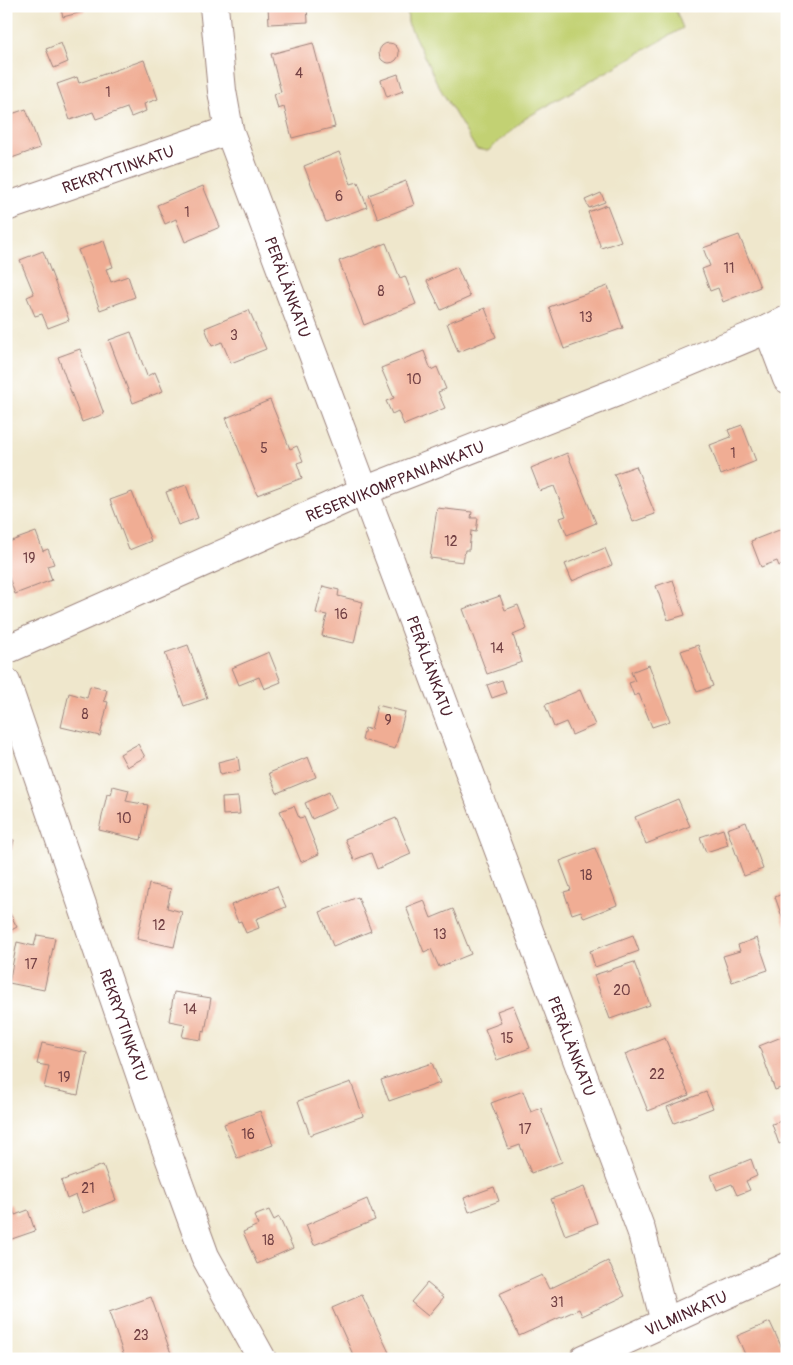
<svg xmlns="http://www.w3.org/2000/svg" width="793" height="1365" font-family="Pangolin,sans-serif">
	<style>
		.green { fill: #c2d173; stroke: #86784f }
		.building { fill: #f0ad94 }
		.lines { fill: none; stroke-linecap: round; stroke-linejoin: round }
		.minor-casing { stroke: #9c837c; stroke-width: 30 }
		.minor { stroke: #fff; stroke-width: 28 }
		.labels { text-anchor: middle; stroke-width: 4; stroke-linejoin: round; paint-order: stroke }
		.number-label { font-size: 14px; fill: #744245 }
		.street-label { font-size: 16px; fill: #4a1f2b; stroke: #fff }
	</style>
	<rect width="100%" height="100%" fill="#fff"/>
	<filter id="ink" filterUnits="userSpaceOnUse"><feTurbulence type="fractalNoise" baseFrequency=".02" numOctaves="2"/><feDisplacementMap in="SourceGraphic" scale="10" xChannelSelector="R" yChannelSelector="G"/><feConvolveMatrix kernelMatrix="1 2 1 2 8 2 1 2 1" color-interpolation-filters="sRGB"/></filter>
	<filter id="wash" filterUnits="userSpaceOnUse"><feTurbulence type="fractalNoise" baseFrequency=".0096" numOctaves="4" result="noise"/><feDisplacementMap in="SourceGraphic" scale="20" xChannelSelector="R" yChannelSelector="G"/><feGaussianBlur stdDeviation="1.12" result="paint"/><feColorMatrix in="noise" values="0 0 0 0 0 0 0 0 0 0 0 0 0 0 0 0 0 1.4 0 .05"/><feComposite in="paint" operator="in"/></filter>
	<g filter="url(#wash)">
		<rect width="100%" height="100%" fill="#efe7cc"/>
		<!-- green -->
		<path class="green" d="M407,6H674L683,28L526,118L488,151L476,149L438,85L408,23Z"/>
		<g id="blocks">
			<!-- building -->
			<g class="building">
				<path d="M60,6H84L86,11L63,17Z"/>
				<path d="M268,6H307L308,22L269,24Z"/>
				<path d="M61,43L68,62L54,68L46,49Z"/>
				<path d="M313,43L335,127L292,138L284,107L278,109L274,94L281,92L271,54Z"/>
				<circle cx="389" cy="53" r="10"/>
				<path d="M144,60L158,99L144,104L146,111L131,117L127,108L96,119L93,112L70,120L57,84L77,77L79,83Z"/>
				<path d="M398,74L403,91L387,97L381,80Z"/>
				<path d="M26,109L40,148L6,160V116Z"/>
				<path d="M339,152L351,184L358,182L367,207L326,222L304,166Z"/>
				<path d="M406,181L414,205L378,219L369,195Z"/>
				<path d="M203,186L220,227L185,242L176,219L165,224L157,205Z"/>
				<path d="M601,193L605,202L589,208L585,200Z"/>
				<path d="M607,205L621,241L601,248L588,212Z"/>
				<path d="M739,235L760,287L723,302L718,288L710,291L702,269L710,266L703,248Z"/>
				<path d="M104,241L113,267L106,269L111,282L128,276L135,297L100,310L78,250Z"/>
				<path d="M386,243L400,278L405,276L416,304L364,325L339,261Z"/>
				<path d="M43,251L69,320L48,328L42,314L35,316L27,297L34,294L20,260Z"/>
				<path d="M457,267L470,297L441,310L427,281Z"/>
				<path d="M608,286L623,328L564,349L549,307Z"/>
				<path d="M485,308L496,337L458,352L447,323Z"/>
				<path d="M249,310L266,349L231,363L222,342L212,346L205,328Z"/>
				<path d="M131,332L147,376L155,372L163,391L133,403L109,340Z"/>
				<path d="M80,349L104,414L82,422L58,357Z"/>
				<path d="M424,351L431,370L437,367L446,389L438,392L445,408L404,425L398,411L392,414L386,401L394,398L381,368Z"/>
				<path d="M270,400L290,449L297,446L303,461L297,463L302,478L257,495L226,418Z"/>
				<path d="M742,425L756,461L721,475L710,445L731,437L728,430Z"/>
				<path d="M567,453L596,523L567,535L560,518L566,516L554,486L540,491L531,468Z"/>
				<path d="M636,466L655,514L633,522L614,474Z"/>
				<path d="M186,485L198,518L178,525L166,492Z"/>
				<path d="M132,492L151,541L129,550L110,500Z"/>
				<path d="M437,508L472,512L471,518H478L476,532L471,531L469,550H465L463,562L430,558Z"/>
				<path d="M787,527V563L779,566L777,561L761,567L751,541Z"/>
				<path d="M36,532L43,551L48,549L54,564L47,566L52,580L15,594L6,570V543Z"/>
				<path d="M605,548L612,565L572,581L565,564Z"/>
				<path d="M673,580L685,615L668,620L656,586Z"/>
				<path d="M323,586L339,590L338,596L363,602L354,643L322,636L327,615L316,613Z"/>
				<path d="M500,596L505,610L518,605L527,629L513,635L522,662L487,674L463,609Z"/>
				<path d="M188,645L207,698L184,706L165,653Z"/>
				<path d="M698,645L713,686L697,692L681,651Z"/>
				<path d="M269,652L281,682L264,689L259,677L239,685L232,668Z"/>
				<path d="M649,665L670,721L652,727L639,694L634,696L629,683L635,681L631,672Z"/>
				<path d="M502,680L506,693L492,698L487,685Z"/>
				<path d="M90,686L107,690L104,701L108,702L100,736L61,727L69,693L87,698Z"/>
				<path d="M580,690L595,725L572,735L566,722L554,727L545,705Z"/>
				<path d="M377,705L405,712L395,749L362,740L365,728L371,730Z"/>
				<path d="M138,744L145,757L127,767L120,754Z"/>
				<path d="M238,757L240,771L220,775L218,762Z"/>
				<path d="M308,757L316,777L277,793L269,773Z"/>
				<path d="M113,786L129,790L126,801L148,805L141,840L99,830L107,794L111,795Z"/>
				<path d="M329,792L336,808L312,819L305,803Z"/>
				<path d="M238,797L240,814L223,815L222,798Z"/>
				<path d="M678,799L690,826L646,844L635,817Z"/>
				<path d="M294,806L299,818L304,817L319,854L301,862L280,811Z"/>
				<path d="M396,818L411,854L377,869L371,853L354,860L345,839Z"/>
				<path d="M746,822L763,869L744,876L727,829Z"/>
				<path d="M723,829L728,845L706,852L700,837Z"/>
				<path d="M6,838L14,840L7,867H6Z"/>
				<path d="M595,848L617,905L584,918L581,911L572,914L564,892L571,890L560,861Z"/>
				<path d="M149,884L171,889L167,908L182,912L174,947L137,939Z"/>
				<path d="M277,886L286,907L256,919L259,928L246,933L241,921L238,922L231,905Z"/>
				<path d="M787,892V924L785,925L775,897Z"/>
				<path d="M358,897L371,931L333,946L320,912Z"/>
				<path d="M424,900L431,918L453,909L471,954L439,967L431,949L424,952L406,907Z"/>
				<path d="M9,912L17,927L6,933V914Z"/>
				<path d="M37,935L55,938L44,990L9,983L17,942L34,946Z"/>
				<path d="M633,935L639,951L595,967L590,951Z"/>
				<path d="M757,938L768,970L732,982L723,956L740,951L738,945Z"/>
				<path d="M634,962L650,1005L610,1019L594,975Z"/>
				<path d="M174,992L211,998L205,1032L202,1031L201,1040L182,1037L185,1024L169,1021Z"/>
				<path d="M513,1005L530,1048L497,1060L485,1029L501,1023L497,1011Z"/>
				<path d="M784,1036L787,1044V1086L775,1090L759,1046Z"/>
				<path d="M665,1038L689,1095L648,1111L625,1054Z"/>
				<path d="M42,1043L87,1053L78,1095L44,1088L49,1066L37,1064Z"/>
				<path d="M432,1063L440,1083L389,1101L381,1080Z"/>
				<path d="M351,1082L363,1116L310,1135L298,1101Z"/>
				<path d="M523,1091L531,1112L541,1108L562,1162L531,1173L520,1145L509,1149L491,1103Z"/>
				<path d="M706,1092L713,1108L674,1123L667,1107Z"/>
				<path d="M260,1111L273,1145L237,1158L224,1124Z"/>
				<path d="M787,1119V1141L779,1144L772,1124Z"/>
				<path d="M751,1159L757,1176L746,1181L750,1190L737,1195L732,1184L717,1190L711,1175Z"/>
				<path d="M103,1165L116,1200L83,1213L76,1195L67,1199L61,1181Z"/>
				<path d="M494,1187L499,1201L469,1212L464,1198Z"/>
				<path d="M584,1187L597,1223L565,1235L551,1199Z"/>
				<path d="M367,1199L375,1220L314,1245L306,1225Z"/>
				<path d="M11,1204L15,1215L28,1210L35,1231L6,1241V1206Z"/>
				<path d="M269,1210L274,1220L279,1217L293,1248L257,1264L243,1232L258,1225L254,1216Z"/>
				<path d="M608,1261L625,1296L582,1316L579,1309L519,1336L499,1294L542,1275L549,1289Z"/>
				<path d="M427,1283L444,1297L428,1316L411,1302Z"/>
				<path d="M362,1295L392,1359H355L332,1308Z"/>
				<path d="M151,1297L173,1359H125L109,1312Z"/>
				<path d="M770,1322L787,1359H747L737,1336Z"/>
			</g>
		</g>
	</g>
	<g filter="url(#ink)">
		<use href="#blocks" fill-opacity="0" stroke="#9c837c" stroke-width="1"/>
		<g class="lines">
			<!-- minor casing -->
			<g class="minor-casing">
				<g id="minor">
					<path d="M214,6L222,91L229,130L641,1230L665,1322"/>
					<path d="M6,207L229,130"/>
					<path d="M768,329L787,379"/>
					<path d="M6,650L364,491L617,392L768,329L787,319"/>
					<path d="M6,682L157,1124L205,1256L262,1359"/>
					<path d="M584,1359L787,1267"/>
				</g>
			</g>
			<!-- minor -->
			<use href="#minor" class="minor"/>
		</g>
	</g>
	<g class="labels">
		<!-- number labels -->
		<g class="number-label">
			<text x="299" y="78">4</text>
			<text x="108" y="97">1</text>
			<text x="339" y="201">6</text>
			<text x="187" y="217">1</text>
			<text x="729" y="273">11</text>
			<text x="381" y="296">8</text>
			<text x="586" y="322">13</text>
			<text x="234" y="340">3</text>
			<text x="414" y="384">10</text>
			<text x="264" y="453">5</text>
			<text x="733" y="458">1</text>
			<text x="451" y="546">12</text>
			<text x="29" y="563">19</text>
			<text x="341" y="619">16</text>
			<text x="497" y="653">14</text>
			<text x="85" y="719">8</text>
			<text x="388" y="725">9</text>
			<text x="124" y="823">10</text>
			<text x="586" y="880">18</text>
			<text x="159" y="930">12</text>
			<text x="440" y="939">13</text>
			<text x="31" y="969">17</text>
			<text x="622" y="995">20</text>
			<text x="190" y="1014">14</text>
			<text x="507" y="1043">15</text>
			<text x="657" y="1079">22</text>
			<text x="64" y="1082">19</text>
			<text x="525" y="1134">17</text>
			<text x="248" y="1139">16</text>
			<text x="88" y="1193">21</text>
			<text x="268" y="1245">18</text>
			<text x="557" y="1307">31</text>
			<text x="141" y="1340">23</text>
		</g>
		<!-- street labels -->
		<g class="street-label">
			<text transform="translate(118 169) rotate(-19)" y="6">REKRYYTINKATU</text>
			<text transform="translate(288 287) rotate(70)" y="6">PERÄLÄNKATU</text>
			<text transform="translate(395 481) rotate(-22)" y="6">RESERVIKOMPPANIANKATU</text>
			<text transform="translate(430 666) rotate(70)" y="6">PERÄLÄNKATU</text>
			<text transform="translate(124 1025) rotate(71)" y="6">REKRYYTINKATU</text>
			<text transform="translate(572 1046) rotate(69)" y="6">PERÄLÄNKATU</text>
			<text transform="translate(686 1313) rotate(-24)" y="6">VILMINKATU</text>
		</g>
	</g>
	<!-- margin -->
	<rect width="793" height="1365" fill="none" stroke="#fff" stroke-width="25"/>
</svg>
